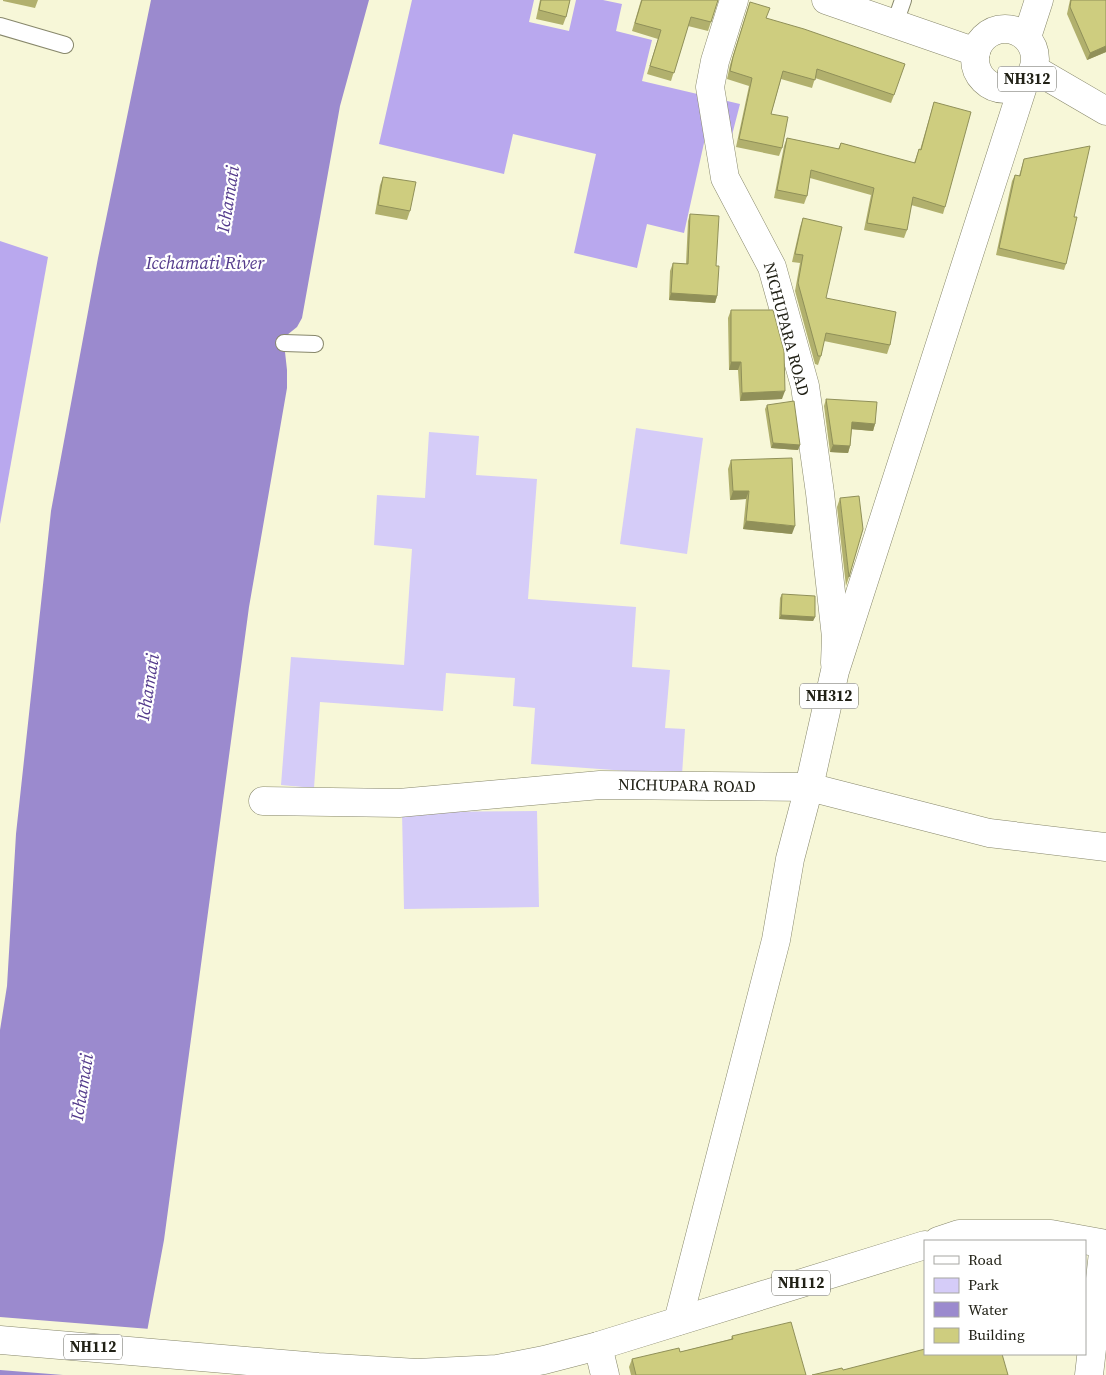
<svg xmlns="http://www.w3.org/2000/svg" width="1106" height="1375" font-family="'Source Serif 4',serif">
	<style>
		.green { fill: #d5ccf8 }
		.forest { fill: #b9a8ee }
		.water { fill: #9b8ace }
		.pier { fill: #f7f7d8 }
		.lines { fill: none; stroke-linecap: round; stroke-linejoin: round }
		.lane-casing { stroke: #87876b; stroke-width: 18 }
		.street-casing { stroke: #87876b; stroke-width: 29 }
		.highway-casing { stroke: #87876b; stroke-width: 29 }
		.lane { stroke: #fff; stroke-width: 16 }
		.street { stroke: #fff; stroke-width: 28 }
		.highway { stroke: #fff; stroke-width: 28 }
		.wall { fill: #b1b06d }
		.shaded-wall { fill: #909059 }
		.building { fill: #cecd7f; stroke: #909059 }
		.labels { text-anchor: middle; stroke-width: 4.5; stroke-linejoin: round; paint-order: stroke }
		.shield { fill: #fff; stroke: #64645c; stroke-width: 1 }
		.shield-label { font-size: 15px; font-weight: bold; fill: #212116 }
		.street-label { font-size: 16px; fill: #212116; stroke: #fff }
		.water-label { font-size: 18px; font-style: italic; fill: #543b8c; stroke: #fff }
	</style>
	<rect width="100%" height="100%" fill="#f7f7d8"/>
	<!-- green -->
	<g class="green">
		<path d="M636,428L703,438L687,554L620,544Z"/>
		<path d="M429,432L479,436L476,475L537,479L528,599L636,607L632,667L670,670L665,728L685,729L682,775L531,764L535,708L513,706L515,678L446,673L443,711L320,702L314,788L281,785L291,657L404,665L412,549L374,545L377,495L425,498Z"/>
		<path d="M537,811L539,907L404,909L402,812Z"/>
	</g>
	<!-- forest -->
	<g class="forest">
		<path d="M412,0H534L529,22L569,31L576,0H603L622,4L616,31L652,40L642,81L740,104L731,139L706,134L684,233L647,224L637,268L574,253L596,154L513,134L504,174L379,144Z"/>
		<path d="M0,241L48,257L0,524Z"/>
	</g>
	<!-- water -->
	<path class="water" d="M151,0H369L340,106L302,318L297,327L287,335L284,343L287,370V388L249,607L164,1240L139,1375H0V1030L7,986L16,834L51,511L98,258Z"/>
	<!-- pier -->
	<path class="pier" d="M0,1317L150,1329L141,1375H63L0,1370Z"/>
	<g class="lines">
		<!-- lane casing -->
		<g class="lane-casing">
			<g id="lane">
				<path d="M895,23L903,0"/>
				<path d="M0,26L65,45"/>
				<path d="M284,343L315,344"/>
			</g>
		</g>
		<!-- street casing -->
		<g class="street-casing">
			<g id="street">
				<path d="M734,0L715,61L710,87L725,178L772,267L805,386L820,493L836,637L835,663"/>
				<path d="M263,801L399,803L600,785L809,787L989,833L1106,847"/>
				<path d="M598,1346L605,1375"/>
				<path d="M1089,1375L1104,1244"/>
			</g>
		</g>
		<!-- highway casing -->
		<g class="highway-casing">
			<g id="highway">
				<path d="M826,0L976,52"/>
				<circle cx="1005" cy="59" r="30"/>
				<path d="M1027,37L1039,0"/>
				<path d="M1034,69L1106,111"/>
				<path d="M938,1241L959,1234H1051L1106,1244"/>
				<path d="M678,1321L776,940L790,859L809,787L835,671L1024,83"/>
				<path d="M0,1340L318,1367L417,1373L497,1369L544,1360L598,1346L925,1245"/>
			</g>
		</g>
		<!-- lane -->
		<use href="#lane" class="lane"/>
		<!-- street -->
		<use href="#street" class="street"/>
		<!-- highway -->
		<use href="#highway" class="highway"/>
	</g>
	<!-- wall -->
	<g class="wall">
		<path d="M3,0H38L35,8L3,1Z"/>
		<path d="M540,0H570L566,17L563,25L536,19Z"/>
		<path d="M641,0H718L708,31L688,26L671,81L647,74L658,39L632,31Z"/>
		<path d="M1070,0H1106V52L1087,60L1067,14Z"/>
		<path d="M750,2L766,18L894,95L891,103L815,78L812,88L781,79L771,114L782,148L779,156L736,147L749,86L727,79L730,65Z"/>
		<path d="M934,102L945,207L943,214L911,205L907,230L904,238L864,230L871,195L810,178L807,196L804,204L774,198L784,146L787,138L838,149L841,143L914,163L919,149L920,150Z"/>
		<path d="M1024,159L1074,217L1066,264L1064,270L996,255L1012,181L1015,175L1019,176Z"/>
		<path d="M383,177L410,211L407,220L375,214L380,185Z"/>
		<path d="M690,214L716,266L717,296L715,303L669,300L670,271L673,263L686,264L688,221Z"/>
		<path d="M803,218L826,298L890,345L887,354L824,341L821,356L818,365L815,364L795,291L800,263L792,262L800,227Z"/>
		<path d="M731,310L782,399L740,401L738,370H729L728,318Z"/>
		<path d="M826,399L875,424L873,431L852,429L850,446L848,453L830,452L824,406Z"/>
		<path d="M767,405L800,445L798,450L771,448L765,409Z"/>
		<path d="M731,460L792,534L743,529L746,499L730,500L728,469Z"/>
		<path d="M840,498L849,577L846,586L837,507Z"/>
		<path d="M782,594L815,617L813,621L779,619L780,598Z"/>
		<path d="M732,1336L806,1375H631L629,1367L632,1359L680,1352L731,1339Z"/>
	</g>
	<!-- shaded-wall -->
	<g class="shaded-wall">
		<path d="M1106,46V52L1087,60L1090,53Z"/>
		<path d="M671,293L717,296L715,303L669,300Z"/>
		<path d="M731,362H741L738,370H729Z"/>
		<path d="M785,391L782,399L740,401L742,393Z"/>
		<path d="M852,422L875,424L873,431L849,429Z"/>
		<path d="M773,443L800,445L798,450L771,448Z"/>
		<path d="M833,445L850,446L848,453L830,452Z"/>
		<path d="M733,491H749L746,499L730,500Z"/>
		<path d="M746,521L795,526L792,534L743,529Z"/>
		<path d="M781,615L815,617L813,621L779,619Z"/>
	</g>
	<!-- building -->
	<g class="building">
		<path d="M541,0H570L566,17L539,10Z"/>
		<path d="M642,0H718L711,22L691,17L674,73L650,66L661,30L635,23Z"/>
		<path d="M1071,0H1106V46L1090,53L1070,7Z"/>
		<path d="M750,2L770,8L766,18L804,29L905,64L894,95L817,69L815,80L783,71L771,114L788,117L782,148L739,139L752,78L730,71L733,57Z"/>
		<path d="M934,102L971,112L945,207L913,197L907,230L867,223L874,188L811,170L807,196L777,190L787,138L839,149L841,143L915,163L919,149L921,150Z"/>
		<path d="M1090,146L1074,217H1077L1066,264L999,248L1015,175L1020,176L1024,159Z"/>
		<path d="M383,177L416,182L410,211L378,205Z"/>
		<path d="M690,214L719,216L716,266H719L717,296L671,293L673,263L688,264Z"/>
		<path d="M803,218L842,227L826,298L896,312L890,345L826,333L821,356H818L798,283L803,255L795,254Z"/>
		<path d="M731,310H773L784,351L785,391L742,393L741,362H731Z"/>
		<path d="M826,399L877,402L875,424L852,422L850,446L833,445Z"/>
		<path d="M794,401L800,445L773,443L767,405Z"/>
		<path d="M792,458L795,526L746,521L749,491H733L731,460Z"/>
		<path d="M859,496L863,529L849,577L840,498Z"/>
		<path d="M782,594L815,596V617L781,615Z"/>
		<path d="M791,1322L806,1375H636L632,1359L679,1348L680,1352L733,1339L732,1336Z"/>
		<path d="M925,1349V1354H1002L1008,1375H812L842,1368L843,1370Z"/>
	</g>
	<g class="labels">
		<!-- shield labels -->
		<g class="shield">
			<rect x="998" y="66.5" width="58" height="25" rx="4"/>
			<rect x="800" y="683.5" width="58" height="25" rx="4"/>
			<rect x="772" y="1270.5" width="58" height="25" rx="4"/>
			<rect x="64" y="1334.5" width="58" height="25" rx="4"/>
		</g>
		<g class="shield-label">
			<text x="1027" y="84">NH312</text>
			<text x="829" y="701">NH312</text>
			<text x="801" y="1288">NH112</text>
			<text x="93" y="1352">NH112</text>
		</g>
		<!-- street labels -->
		<g class="street-label">
			<text transform="translate(787 329) rotate(75)" y="6">NICHUPARA ROAD</text>
			<text transform="translate(687 785) rotate(1)" y="6">NICHUPARA ROAD</text>
		</g>
		<!-- water labels -->
		<g class="water-label">
			<text transform="translate(228 199) rotate(-81)" y="6">Ichamati</text>
			<text x="205" y="269">Icchamati River</text>
			<text transform="translate(148 687) rotate(-81)" y="6">Ichamati</text>
			<text transform="translate(82 1087) rotate(-81)" y="6">Ichamati</text>
		</g>
	</g>
	<!-- legend -->
	<rect x="924" y="1240" width="162" height="115" fill="#ffffff" stroke="#a6a6a2"/>
	<rect x="934" y="1256" width="25" height="8" fill="#ffffff" stroke="#a6a6a2"/>
	<text x="968" y="1265" font-size="15" fill="#212116">Road</text>
	<rect x="934" y="1278" width="25" height="15" fill="#d5ccf8" stroke="#a6a6a2"/>
	<text x="968" y="1290" font-size="15" fill="#212116">Park</text>
	<rect x="934" y="1302" width="25" height="15" fill="#9b8ace" stroke="#a6a6a2"/>
	<text x="968" y="1315" font-size="15" fill="#212116">Water</text>
	<rect x="934" y="1328" width="25" height="15" fill="#cecd7f" stroke="#a6a6a2"/>
	<text x="968" y="1340" font-size="15" fill="#212116">Building</text>
</svg>
